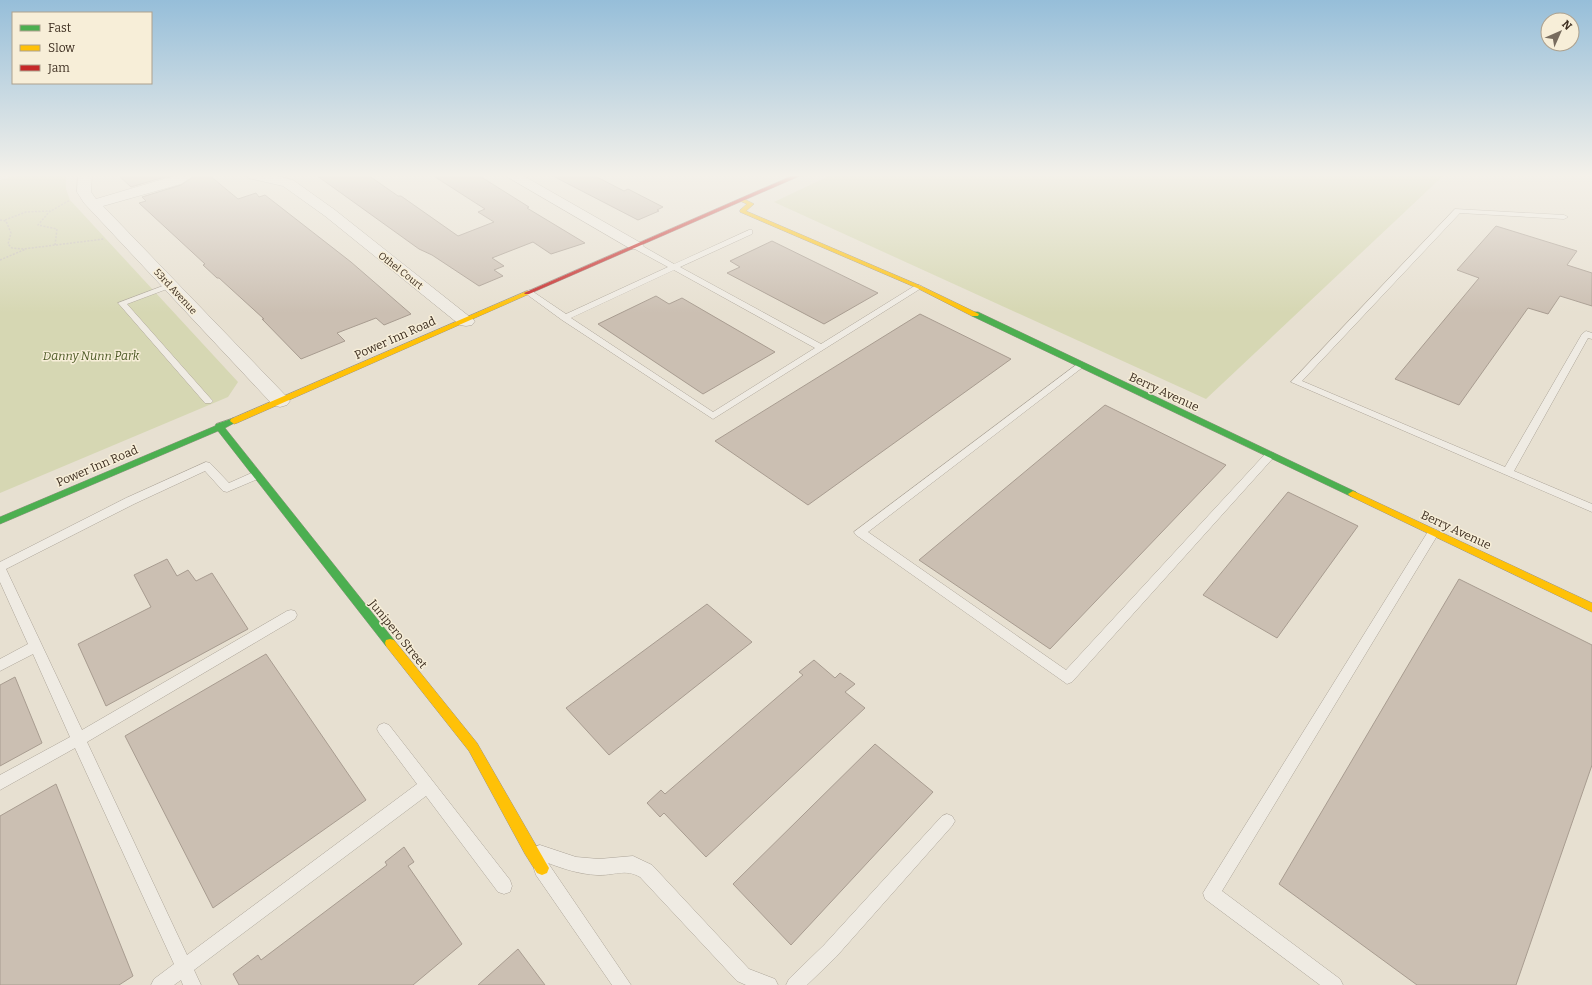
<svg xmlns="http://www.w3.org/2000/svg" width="1592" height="985" font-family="Bitter,serif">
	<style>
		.green { fill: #d6d7b3 }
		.building { fill: #cbbfb2; stroke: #a89c90 }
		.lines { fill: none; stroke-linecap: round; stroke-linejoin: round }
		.lane-casing { stroke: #ada599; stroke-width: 1 }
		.street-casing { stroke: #ada599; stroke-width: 1 }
		.fast-casing { stroke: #9c958a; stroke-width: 1 }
		.slow-casing { stroke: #9c958a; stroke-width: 1 }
		.jam-casing { stroke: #9c958a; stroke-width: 1 }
		.path { stroke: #c8c2b9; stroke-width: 1.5; stroke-dasharray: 2 1.5; stroke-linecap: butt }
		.lane { fill: #efebe3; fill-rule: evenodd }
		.street { fill: #efebe3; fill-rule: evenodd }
		.fast { fill: #4caf50; fill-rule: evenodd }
		.slow { fill: #ffc107; fill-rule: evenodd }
		.jam { fill: #c62828; fill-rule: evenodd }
		.labels { text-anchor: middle; stroke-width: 3; stroke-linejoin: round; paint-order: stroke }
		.far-street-label { font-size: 10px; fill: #3d2e20; stroke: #f7eed8 }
		.street-label { font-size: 12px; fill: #3d2e20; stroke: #f7eed8 }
		.park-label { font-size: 12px; font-style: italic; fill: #4d5a26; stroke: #f7eed8 }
	</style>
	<rect width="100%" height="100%" fill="#e7e0d1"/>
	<!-- green -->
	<g class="green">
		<path d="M19,175H66V189L70,200L238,382L228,397L0,493V180Z"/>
		<path d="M831,175H1444L1206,399L774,202Z"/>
	</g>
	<!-- building -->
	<g class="building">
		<path d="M118,175H171L131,187Z"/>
		<path d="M196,175H209L238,199L256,193L259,197L265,195L351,262L411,314L384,325L376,318L337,333L345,341L301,359L262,319H264L219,278H217L203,265L205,264L139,203L146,201L142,197L181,185Z"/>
		<path d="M316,175H368L398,196H401L458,236L494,222L478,212L485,209L432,175H478L529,207L527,208L585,243L551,254L533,242L492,258L504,266L494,270L503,276L479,286L432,255L419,249Z"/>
		<path d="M551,175H593L624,191L628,189L663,207L657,210L659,211L638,220Z"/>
		<path d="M1496,226L1577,251L1567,265L1592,273V306L1560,296L1548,314L1528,308L1459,405L1395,379L1479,278L1457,270Z"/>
		<path d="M772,241L878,293L824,324L727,273L740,267L730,261Z"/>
		<path d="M656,296L669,304L682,298L775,352L703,394L598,324Z"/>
		<path d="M920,314L1011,359L808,505L715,441Z"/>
		<path d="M1105,405L1226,465L1050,649L919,560Z"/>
		<path d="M1288,492L1358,526L1277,638L1203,595Z"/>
		<path d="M167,559L177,576L188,570L196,581L212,573L248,629L106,706L78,644L151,607L134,575Z"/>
		<path d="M1459,579L1592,645V765L1516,985H1417L1279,884Z"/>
		<path d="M707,604L752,642L609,755L566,708Z"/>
		<path d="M266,654L366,800L213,908L125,736Z"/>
		<path d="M814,660L835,678L840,673L855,684L845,692L865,708L706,857L664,813L660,817L647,803L661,790L665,794L803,675L799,672Z"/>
		<path d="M15,677L42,743L0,766V685Z"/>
		<path d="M875,744L933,792L791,945L733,884Z"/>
		<path d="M56,784L133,976L119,985H0V816Z"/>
		<path d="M404,847L414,862L408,866L462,944L413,985H239L233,974L258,955L261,960L387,865L385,862Z"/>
		<path d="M518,949L545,985H478Z"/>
	</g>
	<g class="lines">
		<!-- lane casing -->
		<g class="lane-casing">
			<g id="lane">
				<path d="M1455,209L1564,215L1568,217L1564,219L1460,213L1302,381L1505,467L1582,334L1586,331L1592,333V339L1588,338L1514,471L1592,504V512L1291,382Z"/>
				<path d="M749,230H752V234L680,267L821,344L916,285H919L923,287L713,419L562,320L525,293L529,290L532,291L566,314L668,267L633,248V244H639L674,264ZM674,270L815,348L713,412L571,318Z"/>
				<path d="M168,284H171L175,286L127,304L211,399L213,401L211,403H205L118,303Z"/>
				<path d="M1080,362L1083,363V367L868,532L1066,670L1266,453H1274L1275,455L1274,457L1072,682L1067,684L856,535L854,532Z"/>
				<path d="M206,462L210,463L229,483L256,471L261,475L260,478L227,492L223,491L205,471L134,504L6,569L82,730L287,611L291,610L295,611L297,615L295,619L87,742L187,955L417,784L379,733L377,729L379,725L384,723L389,725L510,880L512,886L510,892L504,894L498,892L426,796L194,970L201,985H183L181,980L174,985H151L154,979L174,964L75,748L0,790V775L70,737L33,654L0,671V659L28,644L0,582V562L126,498Z"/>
				<path d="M1433,529L1437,530L1439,533L1437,536L1222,891L1340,979L1343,985H1320L1205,899L1203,893L1429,530Z"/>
				<path d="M947,814L952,816L955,821L952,826L836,957L807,985H786L789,979L824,945L942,816Z"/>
				<path d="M540,845L576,857L599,859L633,856L652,865L749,969L775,979L778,985H746L737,981L640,877C625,868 613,876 597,875C579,874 564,869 548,863L631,985H612L536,875L534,869L536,863L541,861L534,859L532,853L534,847Z"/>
			</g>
		</g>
		<!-- street casing -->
		<g class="street-casing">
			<g id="street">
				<path d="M78,175H92L91,192L96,199L177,175H195L181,184L103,206L287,397L290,401L287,405L280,407L273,405L84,203L77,192Z"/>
				<path d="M246,175H273L293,180L335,210L475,321L472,325L466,326L460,325L325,216L283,186L248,178Z"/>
				<path d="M504,175H522L641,243L644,246L641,249H631Z"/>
			</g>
		</g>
		<!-- fast casing -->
		<g class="fast-casing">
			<g id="fast">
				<path d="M972,312H978L1356,492L1358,494L1353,497L1350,496L972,316Z"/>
				<path d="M234,418L238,421L225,428L394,640L395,643L394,646L390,647L386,646L218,431L0,524V517L215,426L216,424Z"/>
			</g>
		</g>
		<!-- slow casing -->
		<g class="slow-casing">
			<g id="slow">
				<path d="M740,199H744L754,204L746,211L921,286L979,314L978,316H972L917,288L740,212V210L747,204L740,201Z"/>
				<path d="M527,291L529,292V294L237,423L234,424L230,421L231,419Z"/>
				<path d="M1353,491L1592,603V612L1350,496L1348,494Z"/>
				<path d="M390,639L394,640L477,743L549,868L547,873L542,875L537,873L525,854L469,751L386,646L385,643L386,640Z"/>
			</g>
		</g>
		<!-- jam casing -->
		<g class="jam-casing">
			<path id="jam" d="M794,175H802L529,294H525L524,293Z"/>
		</g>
		<!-- path -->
		<g class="path">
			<path d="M0,220L6,221L11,233L8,244L12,248L23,249L104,239"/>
			<path d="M5,220L26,212L50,211"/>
			<path d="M55,245L57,229L38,225L49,212L70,200"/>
			<path d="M0,260L26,249"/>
		</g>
		<!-- lane -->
		<use href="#lane" class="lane"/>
		<!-- street -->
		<use href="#street" class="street"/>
		<!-- fast -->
		<use href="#fast" class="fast"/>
		<!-- slow -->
		<use href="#slow" class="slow"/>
		<!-- jam -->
		<use href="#jam" class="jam"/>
	</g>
	<!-- sky -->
	<linearGradient id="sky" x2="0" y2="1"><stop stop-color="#96bed9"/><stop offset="0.56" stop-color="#f4f1ea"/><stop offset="1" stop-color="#f4f1ea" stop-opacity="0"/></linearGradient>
	<rect width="1592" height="313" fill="url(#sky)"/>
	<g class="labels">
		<!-- far-street labels -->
		<g class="far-street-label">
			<text transform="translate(401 270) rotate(38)" y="4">Othel Court</text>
			<text transform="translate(176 291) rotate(47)" y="4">53rd Avenue</text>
		</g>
		<!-- street labels -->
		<g class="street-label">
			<text transform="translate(395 338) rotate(-24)" y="4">Power Inn Road</text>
			<text transform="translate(1164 392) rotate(25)" y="4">Berry Avenue</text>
			<text transform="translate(97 466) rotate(-23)" y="4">Power Inn Road</text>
			<text transform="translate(1456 530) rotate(25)" y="4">Berry Avenue</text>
			<text transform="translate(398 634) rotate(51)" y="4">Junipero Street</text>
		</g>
		<!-- park labels -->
		<g class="park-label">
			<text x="91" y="360">Danny Nunn Park</text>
		</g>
	</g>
	<!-- legend -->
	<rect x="12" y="12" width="140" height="72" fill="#f7eed8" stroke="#ada18e"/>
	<rect x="20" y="25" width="20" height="6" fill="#4caf50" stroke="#ada18e"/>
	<text x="48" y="32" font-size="12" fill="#3d2e20">Fast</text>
	<rect x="20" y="45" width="20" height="6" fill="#ffc107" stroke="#ada18e"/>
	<text x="48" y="52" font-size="12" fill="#3d2e20">Slow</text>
	<rect x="20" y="65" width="20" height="6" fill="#c62828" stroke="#ada18e"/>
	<text x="48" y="72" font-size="12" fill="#3d2e20">Jam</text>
	<!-- north arrow -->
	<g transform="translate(1560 32) rotate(45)"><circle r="19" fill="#f7eed8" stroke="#ada18e"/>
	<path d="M0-3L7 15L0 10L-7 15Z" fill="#786c5e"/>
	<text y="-6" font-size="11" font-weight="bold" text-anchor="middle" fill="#3d2e20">N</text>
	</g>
</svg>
